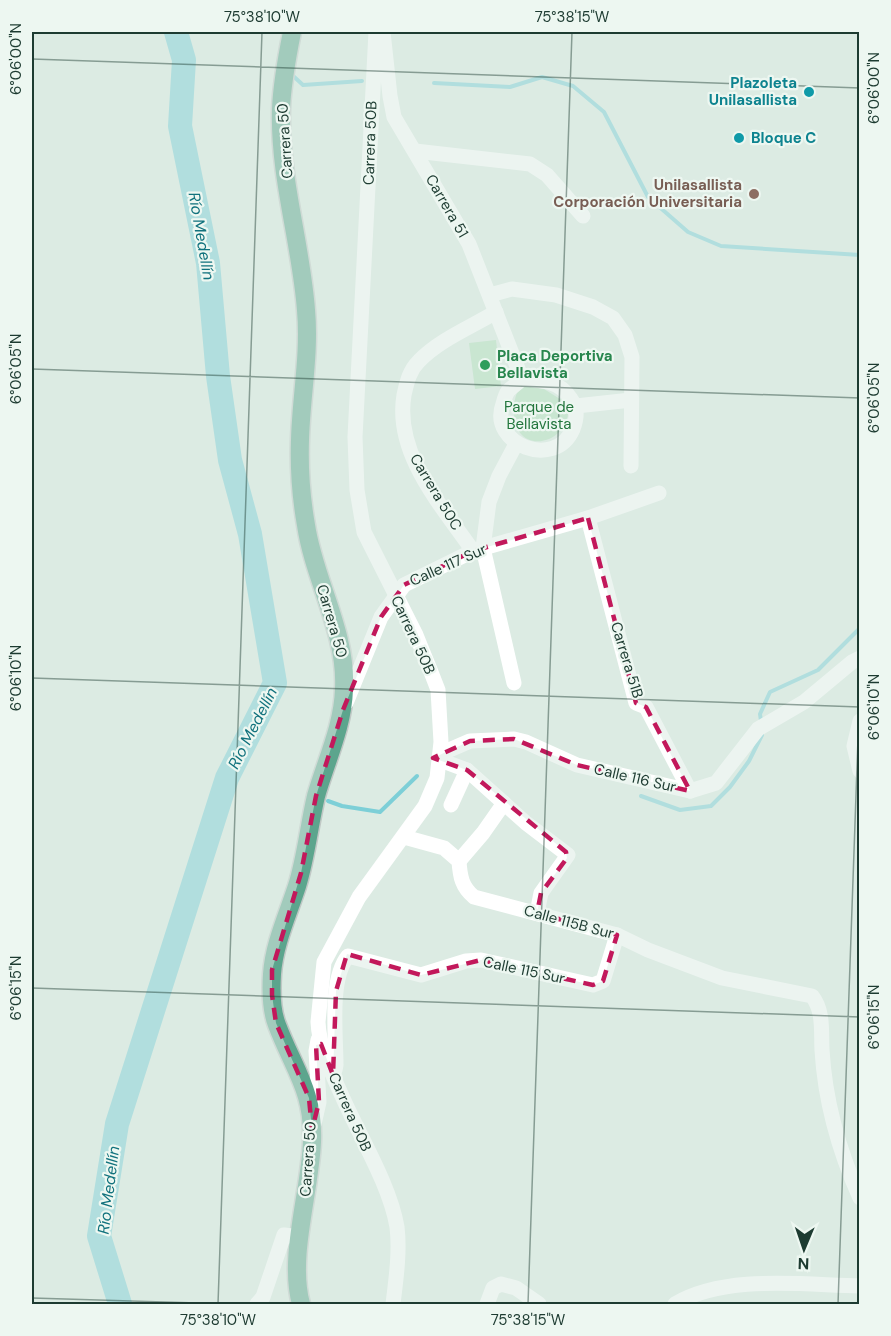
<svg xmlns="http://www.w3.org/2000/svg" width="891" height="1336" font-family="'DM Sans',sans-serif">
	<style>
		.green { fill: #b2dfbb }
		.lines { fill: none; stroke-linecap: round; stroke-linejoin: round }
		.stream { stroke: #7dcfd7; stroke-width: 4 }
		.river { stroke: #7dcfd7; stroke-width: 24 }
		.major-casing { stroke: #c0c8c5; stroke-width: 21 }
		.minor { stroke: #fff; stroke-width: 15 }
		.major { stroke: #5ca58d; stroke-width: 18 }
		.marked { fill: none; stroke: #c2185b; stroke-width: 4.5; stroke-dasharray: 12 8; stroke-linejoin: round }
		.ticks { fill: none; stroke: #1d3b31; stroke-width: 1.5; stroke-opacity: 0.45 }
		.culture-dot { fill: #0f9aa8; stroke: #edf7f1; stroke-width: 2 }
		.education-dot { fill: #8d6e63; stroke: #edf7f1; stroke-width: 2 }
		.leisure-dot { fill: #2e9e5b; stroke: #edf7f1; stroke-width: 2 }
		.labels { text-anchor: middle; stroke-width: 4.5; stroke-linejoin: round; paint-order: stroke }
		.culture-label { font-size: 15px; font-weight: bold; fill: #0d838f; stroke: #edf7f1; text-anchor: end }
		.street-label { font-size: 15px; fill: #1d3b31; stroke: #edf7f1 }
		.education-label { font-size: 15px; font-weight: bold; fill: #785e54; stroke: #edf7f1; text-anchor: end }
		.leisure-label { font-size: 15px; font-weight: bold; fill: #27864d; stroke: #edf7f1; text-anchor: start }
		.park-label { font-size: 15px; fill: #23763d; stroke: #edf7f1 }
		.water-label { font-size: 16px; font-style: italic; fill: #11727d; stroke: #edf7f1 }
		.neatline { fill: none; stroke: #1d3b31; stroke-width: 2 }
		.ticks-label { font-size: 15px; text-anchor: middle; fill: #1d3b31 }
	</style>
	<rect width="100%" height="100%" fill="#dcebe3"/>
	<!-- green -->
	<g class="green">
		<path d="M496,340L501,386L475,389L469,343Z"/>
		<path d="M524,386L544,389L568,404C574,445 510,461 514,406C515,398 516,390 524,386Z"/>
	</g>
	<g class="lines">
		<!-- stream -->
		<g class="stream">
			<path d="M291,74L303,85L362,81"/>
			<path d="M434,83L510,87L542,77L573,86L604,112L648,197L688,232L721,246L860,255"/>
			<path d="M761,721L760,714L770,692L818,670L860,628"/>
			<path d="M641,796L680,810L711,806L730,787L749,761L762,735"/>
			<path d="M328,801L342,806L380,812L417,776"/>
		</g>
		<!-- river -->
		<path class="river" d="M120,1304L99,1236L117,1124L227,778L275,683L250,534L230,460L218,376L208,263L180,126L184,60L176,32"/>
		<!-- major casing -->
		<g class="major-casing">
			<path id="major" d="M292,32C287,57 282,83 281,109C279,177 301,243 306,310C310,354 301,397 300,440C299,469 301,497 306,525C314,580 347,632 344,689C343,726 326,761 316,796C309,826 306,857 297,886C288,914 274,944 272,974C271,990 271,1010 277,1025C294,1070 314,1091 312,1142C310,1192 288,1257 301,1304"/>
		</g>
		<!-- minor -->
		<g class="minor">
			<path d="M376,32L355,437L357,490L364,532L416,635L431,672L438,690L441,742L437,778L425,806L359,897L324,962L318,1022C319,1047 332,1074 342,1096C359,1135 390,1185 397,1227C400,1252 396,1279 393,1304"/>
			<path d="M383,32L390,96L394,117L469,244L522,379"/>
			<path d="M415,151L530,164L547,175L583,216"/>
			<path d="M490,295L512,289L556,295L593,307L613,318L625,335L632,357L631,466"/>
			<path d="M522,379C542,380 560,381 571,399C578,409 577,418 573,429C555,471 488,444 503,404C504,400 506,394 508,391C512,387 518,383 522,379Z"/>
			<path d="M576,406L631,400"/>
			<path d="M588,518L636,703L646,707L690,791"/>
			<path d="M473,551C442,506 394,454 404,395C407,382 409,371 419,361C439,340 471,327 496,312"/>
			<path d="M514,683L483,548L489,502L499,476L516,444"/>
			<path d="M346,703L381,617L404,585L473,551L588,518L659,493"/>
			<path d="M860,721L854,746L860,771"/>
			<path d="M440,754L470,741L514,739L526,742L577,765L690,791L716,783L758,729L804,702L852,662L860,658"/>
			<path d="M440,760L467,770L526,823L568,855L541,893L537,913"/>
			<path d="M451,805L467,770"/>
			<path d="M404,837L444,848L459,861C460,877 462,887 474,897L617,935L648,950L722,978L812,996C824,1011 821,1032 822,1050C825,1101 839,1151 860,1198"/>
			<path d="M459,861L483,833L504,803"/>
			<path d="M335,1070L336,1065C336,1035 329,979 348,956L421,975L466,961L481,960L593,985L603,981L617,935"/>
			<path d="M314,1124L319,1102L316,1051L318,1040"/>
			<path d="M257,1304L263,1297L284,1235L300,1237"/>
			<path d="M487,1304L493,1288L501,1284L516,1288L539,1304"/>
			<path d="M675,1304C726,1274 803,1285 860,1286"/>
		</g>
		<!-- major -->
		<use href="#major" class="major"/>
	</g>
	<!-- marked area -->
	<path d="M0 0H891V1336H0ZM588,518L636,703L646,707L690,791L577,765L514,739L470,741L433,758L467,770L566,852L567,858L541,893L537,913L617,935L603,981L593,985L481,960L421,975L347,954L336,991L333,1075L321,1044L316,1045L319,1102L312,1130L309,1098L276,1023L272,995V970L301,873L316,796L343,710L381,617L404,585L473,551Z" fill="#dcebe3" fill-opacity=".55" fill-rule="evenodd"/>
	<path class="marked" d="M588,518L636,703L646,707L690,791L577,765L514,739L470,741L433,758L467,770L566,852L567,858L541,893L537,913L617,935L603,981L593,985L481,960L421,975L347,954L336,991L333,1075L321,1044L316,1045L319,1102L312,1130L309,1098L276,1023L272,995V970L301,873L316,796L343,710L381,617L404,585L473,551Z"/>
	<!-- ticks -->
	<path class="ticks" d="M32,59L860,88M32,369L860,398M32,678L860,707M32,988L860,1017M32,1298L230,1304M218,1304L262,32M528,1304L572,32M838,1304L860,682"/>
	<!-- markers -->
	<g class="culture-dot">
		<circle cx="809" cy="92" r="6"/>
		<circle cx="739" cy="138" r="6"/>
	</g>
	<circle class="education-dot" cx="754" cy="194" r="6"/>
	<circle class="leisure-dot" cx="485" cy="365" r="6"/>
	<g class="labels">
		<!-- culture labels -->
		<g class="culture-label">
			<text x="797" y="88">Plazoleta<tspan x="797" dy="17">Unilasallista</tspan></text>
			<text x="751" y="143" text-anchor="start">Bloque C</text>
		</g>
		<!-- street labels -->
		<g class="street-label">
			<text transform="translate(285 141) rotate(-94)" y="5">Carrera 50</text>
			<text transform="translate(370 143) rotate(-88)" y="5">Carrera 50B</text>
			<text transform="translate(447 206) rotate(60)" y="5">Carrera 51</text>
			<text transform="translate(436 492) rotate(59)" y="5">Carrera 50C</text>
			<text transform="translate(448 565) rotate(-24)" y="5">Calle 117 Sur</text>
			<text transform="translate(332 621) rotate(74)" y="5">Carrera 50</text>
			<text transform="translate(413 635) rotate(65)" y="5">Carrera 50B</text>
			<text transform="translate(627 660) rotate(73)" y="5">Carrera 51B</text>
			<text transform="translate(635 778) rotate(13)" y="5">Calle 116 Sur</text>
			<text transform="translate(569 922) rotate(15)" y="5">Calle 115B Sur</text>
			<text transform="translate(524 970) rotate(12)" y="5">Calle 115 Sur</text>
			<text transform="translate(350 1112) rotate(66)" y="5">Carrera 50B</text>
			<text transform="translate(308 1159) rotate(-86)" y="5">Carrera 50</text>
		</g>
		<!-- education labels -->
		<g class="education-label">
			<text x="742" y="190">Unilasallista<tspan x="742" dy="17">Corporación Universitaria</tspan></text>
		</g>
		<!-- leisure labels -->
		<g class="leisure-label">
			<text x="497" y="361">Placa Deportiva<tspan x="497" dy="17">Bellavista</tspan></text>
		</g>
		<!-- park labels -->
		<g class="park-label">
			<text x="539" y="412">Parque de<tspan x="539" dy="17">Bellavista</tspan></text>
		</g>
		<!-- water labels -->
		<g class="water-label">
			<text transform="translate(202 236) rotate(80)" y="6">Río Medellín</text>
			<text transform="translate(252 728) rotate(-63)" y="6">Río Medellín</text>
			<text transform="translate(108 1190) rotate(-83)" y="6">Río Medellín</text>
		</g>
	</g>
	<!-- border -->
	<rect width="891" height="1336" fill="none" stroke="#edf7f1" stroke-width="66"/>
	<!-- north arrow -->
	<g transform="translate(804 1249) rotate(182)" stroke="#edf7f1" stroke-width="4.5" paint-order="stroke">
	<path d="M0-4.5L10 22L0 15L-10 22Z" fill="#1d3b31"/>
	<text y="-9" font-size="16" font-weight="bold" text-anchor="middle" fill="#1d3b31">N</text>
	</g>
	<rect x="33" y="33" width="825" height="1270" class="neatline"/>
	<g class="ticks-label">
		<text x="262" y="22">75°38'10"W</text>
		<text x="572" y="22">75°38'15"W</text>
		<text transform="translate(16 59) rotate(-90)" y="5">6°06'00"N</text>
		<text transform="translate(874 88) rotate(-90)" y="5">6°06'00"N</text>
		<text transform="translate(16 369) rotate(-90)" y="5">6°06'05"N</text>
		<text transform="translate(874 398) rotate(-90)" y="5">6°06'05"N</text>
		<text transform="translate(16 678) rotate(-90)" y="5">6°06'10"N</text>
		<text transform="translate(874 707) rotate(-90)" y="5">6°06'10"N</text>
		<text transform="translate(16 988) rotate(-90)" y="5">6°06'15"N</text>
		<text transform="translate(874 1017) rotate(-90)" y="5">6°06'15"N</text>
		<text x="218" y="1325">75°38'10"W</text>
		<text x="528" y="1325">75°38'15"W</text>
	</g>
</svg>
